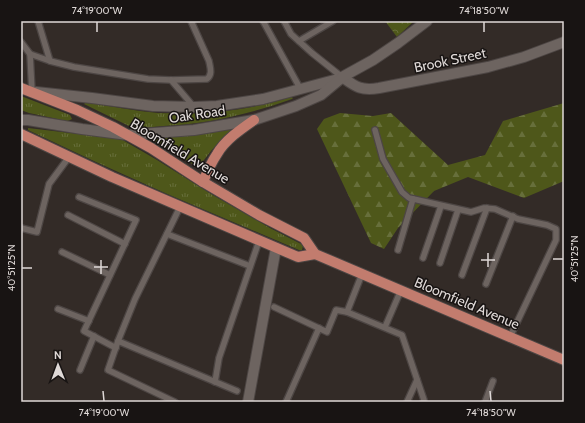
<svg xmlns="http://www.w3.org/2000/svg" width="585" height="423" font-family="Cabin,sans-serif">
	<style>
		.grass { fill: url(#grass-tufts) }
		.forest { fill: url(#forest-firs) }
		.park { fill: url(#park-crowns) }
		.lines { fill: none; stroke-linecap: round; stroke-linejoin: round }
		.service-casing { stroke: #4d4644; stroke-width: 8 }
		.minor-casing { stroke: #4d4644; stroke-width: 12 }
		.tertiary-casing { stroke: #4d4644; stroke-width: 12 }
		.primary-casing { stroke: #4d4644; stroke-width: 12 }
		.service { stroke: #6d6460; stroke-width: 5.5 }
		.minor { stroke: #6d6460; stroke-width: 10 }
		.tertiary { stroke: #6d6460; stroke-width: 10 }
		.primary { stroke: #c27c6e; stroke-width: 10 }
		.ticks { fill: none; stroke: #dfd9d7; stroke-width: 1.5 }
		.labels { text-anchor: middle; stroke-width: 3; stroke-linejoin: round; paint-order: stroke }
		.street-label { font-size: 14px; fill: #dfd9d7; stroke: #181413 }
		.neatline { fill: none; stroke: #dfd9d7; stroke-width: 1.5 }
		.ticks-label { font-size: 10px; text-anchor: middle; fill: #dfd9d7 }
	</style>
	<defs>
		<pattern id="grass-tufts" width="24" height="20" patternUnits="userSpaceOnUse"><rect width="24" height="20" fill="#4e571a"/><path d="M3 7l-1-3M5 7V3M7 7l1-3M15 17l-1-3M17 17v-4M19 17l1-3" fill="none" stroke="#676f3b"/></pattern>
		<pattern id="forest-firs" width="22" height="20" patternUnits="userSpaceOnUse"><rect width="22" height="20" fill="#4e571a"/><path d="M5 1l3.5 6h-7zM16 11l3.5 6h-7z" fill="#676f3b"/></pattern>
		<pattern id="park-crowns" width="20" height="18" patternUnits="userSpaceOnUse"><rect width="20" height="18" fill="#4e571a"/><path d="M2 6a3 3 0 1 1 6 0M12 15a3 3 0 1 1 6 0" fill="none" stroke="#676f3b"/></pattern>
	</defs>
	<rect width="100%" height="100%" fill="#332b27"/>
	<!-- grass -->
	<g class="grass">
		<path d="M21,96L70,115L72,119L70,120L67,121L29,113L21,110Z"/>
		<path d="M291,97L293,98L292,99C250,114 208,124 163,126C152,127 140,129 129,126L84,104L86,102C110,106 134,111 158,113C203,115 248,111 291,97Z"/>
		<path d="M28,128L121,139L157,160L211,194L270,228L301,244L303,246L302,250H299L165,193L96,162L28,130Z"/>
		<path d="M233,128L234,130C220,140 209,152 200,166L197,167L176,154L154,141L153,139L154,138Z"/>
	</g>
	<!-- forest -->
	<path class="forest" d="M564,103V181L524,198L468,177L434,191L398,228L384,249L371,243L317,129L324,119L340,113L373,116L391,113L448,165L485,155L503,121Z"/>
	<!-- park -->
	<path class="park" d="M385,21H414L397,37Z"/>
	<g class="lines">
		<!-- service casing -->
		<g class="service-casing">
			<g id="service">
				<path d="M38,21L50,61"/>
				<path d="M263,21L301,90"/>
				<path d="M284,21L291,34L312,53L342,77"/>
				<path d="M299,41L333,21"/>
				<path d="M21,42L30,54L50,61L74,67L148,79L171,80L207,79C213,74 210,67 209,61L191,21"/>
				<path d="M30,54L32,92"/>
				<path d="M171,80L194,107"/>
				<path d="M375,130L383,159L402,192L409,198L471,212L484,208L495,209L518,219L547,225L556,229V240L510,337"/>
				<path d="M79,197L136,220L84,331L116,348"/>
				<path d="M68,215L125,244"/>
				<path d="M21,228L37,232L49,184L69,157"/>
				<path d="M167,234L250,266"/>
				<path d="M398,250L413,199"/>
				<path d="M62,252L110,275"/>
				<path d="M423,258L441,206"/>
				<path d="M440,263L458,210"/>
				<path d="M462,275L487,208"/>
				<path d="M486,284L513,216"/>
				<path d="M274,307L327,332L336,310L347,312L402,335L424,400L423,402"/>
				<path d="M58,309L89,321"/>
				<path d="M347,312L362,274"/>
				<path d="M385,327L401,290"/>
				<path d="M118,341L135,299L180,207"/>
				<path d="M80,370L94,336"/>
				<path d="M215,382L219,358L259,241"/>
				<path d="M175,402L108,370L118,341L237,391"/>
				<path d="M286,402L319,328"/>
				<path d="M407,402L417,380"/>
				<path d="M485,402L493,381"/>
			</g>
		</g>
		<!-- minor casing -->
		<g class="minor-casing">
			<path id="minor" d="M248,402L276,248"/>
		</g>
		<!-- tertiary casing -->
		<g class="tertiary-casing">
			<g id="tertiary">
				<path d="M342,77C356,87 361,91 379,88L488,67L524,57L564,42"/>
				<path d="M36,92L92,98L153,106L194,107L217,106L263,99L338,79"/>
				<path d="M21,120H28L82,129L128,135L194,130L254,120L296,106L321,95L344,76L373,60L398,43L427,21"/>
			</g>
		</g>
		<!-- primary casing -->
		<g class="primary-casing">
			<g id="primary">
				<path d="M21,88L77,110L113,127L151,148L203,182L259,215L304,238L315,254L564,360"/>
				<path d="M21,134L112,177L298,257L315,254"/>
				<path d="M203,182C207,172 211,163 217,154C225,140 241,129 254,120"/>
			</g>
		</g>
		<!-- service -->
		<use href="#service" class="service"/>
		<!-- minor -->
		<use href="#minor" class="minor"/>
		<!-- tertiary -->
		<use href="#tertiary" class="tertiary"/>
		<!-- primary -->
		<use href="#primary" class="primary"/>
	</g>
	<!-- ticks -->
	<path class="ticks" d="M97,22V32M484,22V32M488,253V267M553,259H563M101,260V274M481,260H495M94,267H108M22,268H32M103,391L104,401M490,391L491,401"/>
	<g class="labels">
		<!-- street labels -->
		<g class="street-label">
			<text transform="translate(450 60) rotate(-12)" y="5">Brook Street</text>
			<text transform="translate(197 114) rotate(-8)" y="5">Oak Road</text>
			<text transform="translate(180 151) rotate(31)" y="5">Bloomfield Avenue</text>
			<text transform="translate(467 303) rotate(23)" y="5">Bloomfield Avenue</text>
		</g>
	</g>
	<!-- border -->
	<rect width="585" height="423" fill="none" stroke="#181413" stroke-width="44"/>
	<!-- north arrow -->
	<g transform="translate(58 365) rotate(359)" stroke="#181413" stroke-width="3" paint-order="stroke">
	<path d="M0-3L7 15L0 10L-7 15Z" fill="#dfd9d7"/>
	<text y="-6" font-size="11" font-weight="bold" text-anchor="middle" fill="#dfd9d7">N</text>
	</g>
	<rect x="22" y="22" width="541" height="379" class="neatline"/>
	<g class="ticks-label">
		<text x="97" y="14">74°19'00"W</text>
		<text x="484" y="14">74°18'50"W</text>
		<text transform="translate(574 259) rotate(-90)" y="4">40°51'25"N</text>
		<text transform="translate(11 268) rotate(-90)" y="4">40°51'25"N</text>
		<text x="104" y="416">74°19'00"W</text>
		<text x="491" y="416">74°18'50"W</text>
	</g>
</svg>
